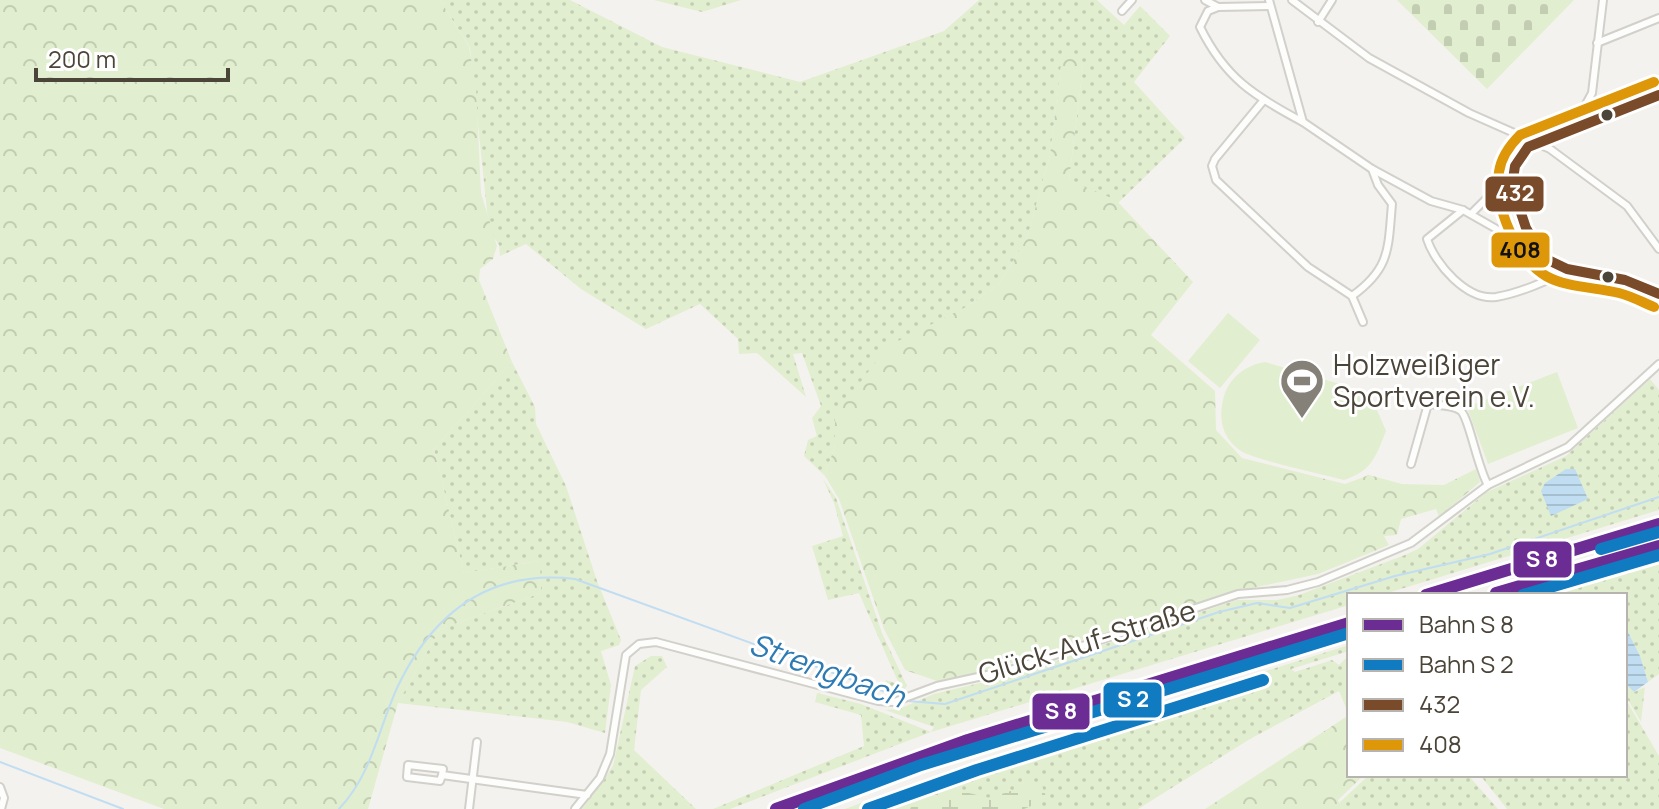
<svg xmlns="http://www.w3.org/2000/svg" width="1659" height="809" font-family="Manrope,sans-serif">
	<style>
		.grass { fill: url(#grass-dots) }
		.forest { fill: url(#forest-crowns) }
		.wetland { fill: url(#wetland-marsh) }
		.cemetery { fill: url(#cemetery-stones) }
		.park { fill: #e1eecf }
		.water { fill: url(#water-rules) }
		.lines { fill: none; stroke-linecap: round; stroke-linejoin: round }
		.stream { stroke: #c0ddf1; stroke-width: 2 }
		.street-casing { stroke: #d2d0cb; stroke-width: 10 }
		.street { stroke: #fdfdfc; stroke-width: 6 }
		.bus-1-casing { stroke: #fff; stroke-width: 16 }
		.bus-2-casing { stroke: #fff; stroke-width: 16 }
		.bus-1 { stroke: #7a4b2a; stroke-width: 10 }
		.bus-2 { stroke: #dd9709; stroke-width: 10 }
		.rail-1-casing { stroke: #fff; stroke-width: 18 }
		.rail-2-casing { stroke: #fff; stroke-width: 18 }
		.rail-1 { stroke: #6b2c94; stroke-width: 12 }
		.rail-2 { stroke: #107bc0; stroke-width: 12 }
		.bus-dot { fill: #4b4439; stroke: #fff; stroke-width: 3 }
		.labels { text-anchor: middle; stroke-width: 6; stroke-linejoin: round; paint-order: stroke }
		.poi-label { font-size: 28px; fill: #4b4439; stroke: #fff; text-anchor: start }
		.street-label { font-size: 28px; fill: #4b4439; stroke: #fff }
		.water-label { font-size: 30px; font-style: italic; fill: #2e7ab2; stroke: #fff }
		.line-badge { stroke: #fff; stroke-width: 3 }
		.badge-label { font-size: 22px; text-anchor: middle; font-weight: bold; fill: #fff }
		.pale-badge-label { font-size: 22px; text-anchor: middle; font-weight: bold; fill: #111 }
	</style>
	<defs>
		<pattern id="grass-dots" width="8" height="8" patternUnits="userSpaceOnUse" patternTransform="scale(2)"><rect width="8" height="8" fill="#e1eecf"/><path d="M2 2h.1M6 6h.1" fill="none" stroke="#c3cdb2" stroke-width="1.8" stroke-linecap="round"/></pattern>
		<pattern id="forest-crowns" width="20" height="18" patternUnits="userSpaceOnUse" patternTransform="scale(2)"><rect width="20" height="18" fill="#e1eecf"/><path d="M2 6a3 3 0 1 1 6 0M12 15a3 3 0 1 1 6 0" fill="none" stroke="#c3cdb2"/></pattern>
		<pattern id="wetland-marsh" width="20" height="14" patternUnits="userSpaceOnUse" patternTransform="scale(2)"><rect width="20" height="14" fill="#e1eecf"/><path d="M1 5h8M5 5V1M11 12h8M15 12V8" fill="none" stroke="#c3cdb2"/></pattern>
		<pattern id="cemetery-stones" width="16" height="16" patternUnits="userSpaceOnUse" patternTransform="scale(2)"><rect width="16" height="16" fill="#e1eecf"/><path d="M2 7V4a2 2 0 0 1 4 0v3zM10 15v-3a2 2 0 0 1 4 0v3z" fill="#c3cdb2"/></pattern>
		<pattern id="water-rules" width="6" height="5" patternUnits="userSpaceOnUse" patternTransform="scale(2)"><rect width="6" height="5" fill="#c0ddf1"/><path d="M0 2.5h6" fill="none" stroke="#a6bfcf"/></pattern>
	</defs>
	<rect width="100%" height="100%" fill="#f4f2ee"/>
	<!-- grass -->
	<g class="grass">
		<path d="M440,0H570L662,47L800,82L944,31L979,0H1097L1124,25L1140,6L1170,36L1134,82L1185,138L1118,203L1069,180L1083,67L1063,50L1050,155L1027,238L999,284L966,307L835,415V445L825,476L804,456L808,440L817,436L812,418L821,406L802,353L793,354L806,397L757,353L739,354L738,339L700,304L646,329L581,289L526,244L500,256L499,245L489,230L470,48Z"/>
		<path d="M654,0H741L702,12Z"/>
		<path d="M512,362L535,407L536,424L566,486L597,581L621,640L619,645L601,651L611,685L605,733L567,722L398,703L440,629L541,593L539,561L464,573L434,449Z"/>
		<path d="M1650,379L1659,390V510L1381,595H1349V605L931,732L730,809H713L864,746L861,715L815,702L817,693L861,704L931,732L934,727L885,710L899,709L934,694L1013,675L1237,600H1277L1299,595L1405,555L1418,549L1487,492L1566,456Z"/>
		<path d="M823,479L836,498L882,633L907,686L901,694L884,687L886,680L899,684L859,593L828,600L812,546L843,536L834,503Z"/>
		<path d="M1659,557V674L1648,682L1640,656L1625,626V595H1532Z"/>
		<path d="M1349,645V651L1291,669L1295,672L1332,660L1339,665L1349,655V715L1339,691L1250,739L1138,809H845L953,769Z"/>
		<path d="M651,656H662L667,667L641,690L634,750L696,809H582L613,766L635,666Z"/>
		<path d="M1625,683L1634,692L1645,687L1641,722L1625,695Z"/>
		<path d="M1625,698L1659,756V809H1507L1480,775H1625Z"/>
		<path d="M1369,775H1468L1498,809H1342L1339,803Z"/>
	</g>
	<!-- forest -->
	<g class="forest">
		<path d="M0,0H440L469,47L476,87L481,193L497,246L493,259L480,269L479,280L512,362L434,449L464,573L540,561L541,593L440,629L398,703L368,809H164L0,748Z"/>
		<path d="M1063,49L1083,67L1069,180L1116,200L1193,282L1151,335L1215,391L1216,430L1242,458L1345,484L1369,475L1402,484L1444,485L1476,469L1480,482L1439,517L1436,509L1401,519L1397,535L1384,536L1389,545L1318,574L1229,593L984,672L937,681L905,670L884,629L839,499L825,476L835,445V415L888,346L966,307L999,284L1027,238L1050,155Z"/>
		<path d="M1349,715V775H1364L1338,800L1342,809H1205Z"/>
	</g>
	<!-- wetland -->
	<path class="wetland" d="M1040,781L1047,799L1024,809H910L919,795L952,789L990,798Z"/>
	<!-- cemetery -->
	<path class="cemetery" d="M1397,0H1574L1487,89Z"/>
	<!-- park -->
	<g class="park">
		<path d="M1228,313L1260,340L1220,388L1188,361Z"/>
		<path d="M1265,362L1350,387L1374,403L1386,431C1376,456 1372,471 1344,480C1323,474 1255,460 1241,451C1221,438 1218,417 1224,396C1230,377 1246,365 1265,362Z"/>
		<path d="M1557,372L1578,428L1488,464L1467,407Z"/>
	</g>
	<!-- water -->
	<g class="water">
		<path d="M1566,469H1575L1588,499L1551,516L1541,491L1545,483Z"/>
		<path d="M1625,626L1640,656L1648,682L1634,692L1625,683Z"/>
	</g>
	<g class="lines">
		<!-- stream -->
		<g class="stream">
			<path d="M908,701L945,704L1219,612L1257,603L1290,608L1395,576L1490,554L1659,497"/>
			<path d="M0,762L123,809"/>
			<path d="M339,809C372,774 378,730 397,688C433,612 489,569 575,579L902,698"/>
		</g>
		<!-- street casing -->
		<g class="street-casing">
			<g id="street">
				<path d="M1205,0L1218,7L1270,6"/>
				<path d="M1269,0L1303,122L1372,169L1431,201L1463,210L1500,231L1530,238"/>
				<path d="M1292,0L1369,58L1469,113L1550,149L1627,206L1659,249"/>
				<path d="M1218,7L1208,11L1200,27C1225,78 1254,96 1303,122"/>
				<path d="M1122,11L1132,0"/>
				<path d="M1318,22L1332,0"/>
				<path d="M1597,43L1659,18"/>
				<path d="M1659,95L1528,147C1511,163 1508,180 1516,202C1543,283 1556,263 1625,280C1636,283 1648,290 1659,294"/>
				<path d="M1263,101L1215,159L1212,166L1216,180L1308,267L1352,296C1391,268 1388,248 1392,204L1378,185L1372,169"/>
				<path d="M1572,130L1592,93L1603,0"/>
				<path d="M1463,210L1427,239C1435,264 1467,301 1496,297C1520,293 1546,281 1568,271"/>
				<path d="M1471,214L1495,190L1510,183"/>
				<path d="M1352,296L1363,322"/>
				<path d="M1411,464L1428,404C1437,405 1454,405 1461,411C1469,418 1478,469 1488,485"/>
				<path d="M442,775L443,769L408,765L407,777L440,781L442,775L587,795"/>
				<path d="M0,787L4,798L1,809"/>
				<path d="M469,809L477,742"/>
				<path d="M575,809L600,778L610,754L626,655L639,644L656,642L878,701L894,702L937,686L1010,670L1238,594L1287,590L1318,582L1411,543L1488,485L1568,447L1659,364"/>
			</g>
		</g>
		<!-- street -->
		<use href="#street" class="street"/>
		<!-- bus-1 casing -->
		<g class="bus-1-casing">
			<path id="bus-1" d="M1659,95L1528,147L1515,166L1512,186L1526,228L1544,258L1567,269L1625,280L1659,294"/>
		</g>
		<!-- bus-2 casing -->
		<g class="bus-2-casing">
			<path id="bus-2" d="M1654,82L1520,135C1509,146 1501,157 1499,172C1493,205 1517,260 1546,276C1567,288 1596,287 1619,293C1631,296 1642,302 1654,307"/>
		</g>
		<!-- bus-1 -->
		<use href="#bus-1" class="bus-1"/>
		<!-- bus-2 -->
		<use href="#bus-2" class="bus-2"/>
		<!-- rail-1 casing -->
		<g class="rail-1-casing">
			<g id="rail-1">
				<path d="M1496,593L1659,546"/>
				<path d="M1426,595L1659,524"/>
				<path d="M776,809L968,740L1349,623"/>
			</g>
		</g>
		<!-- rail-2 casing -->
		<g class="rail-2-casing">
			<g id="rail-2">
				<path d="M1601,549L1659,532"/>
				<path d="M1523,595L1659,555"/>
				<path d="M804,809L921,765L1349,633"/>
				<path d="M868,809L977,770L1263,680"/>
			</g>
		</g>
		<!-- rail-1 -->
		<use href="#rail-1" class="rail-1"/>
		<!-- rail-2 -->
		<use href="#rail-2" class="rail-2"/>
	</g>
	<!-- icons -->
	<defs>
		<g id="stadium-pin" transform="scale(2.3)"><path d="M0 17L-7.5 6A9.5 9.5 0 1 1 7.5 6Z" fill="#868178" stroke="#fff"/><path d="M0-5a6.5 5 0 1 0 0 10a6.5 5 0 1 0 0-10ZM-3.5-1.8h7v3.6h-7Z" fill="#fff"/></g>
	</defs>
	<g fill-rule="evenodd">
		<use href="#stadium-pin" x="1302" y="381"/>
	</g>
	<!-- markers -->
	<g class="bus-dot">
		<circle cx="1607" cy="115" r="7"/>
		<circle cx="1608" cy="277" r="7"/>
	</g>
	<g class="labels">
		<!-- poi labels -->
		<g class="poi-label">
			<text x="1333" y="375">Holzweißiger<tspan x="1333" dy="32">Sportverein e.V.</tspan></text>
		</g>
		<!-- street labels -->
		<g class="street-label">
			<text transform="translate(1087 642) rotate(-17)" y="10">Glück-Auf-Straße</text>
		</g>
		<!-- water labels -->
		<g class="water-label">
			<text transform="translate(827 671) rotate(20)" y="10">Strengbach</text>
		</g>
	</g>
	<g class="line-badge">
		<rect x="1484" y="175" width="61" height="38" rx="8" fill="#7a4b2a"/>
		<rect x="1490" y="231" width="61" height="38" rx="8" fill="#dd9709"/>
		<rect x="1512" y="540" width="61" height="39" rx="8" fill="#6b2c94"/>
		<rect x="1102" y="681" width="61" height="38" rx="8" fill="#107bc0"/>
		<rect x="1031" y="692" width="60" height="39" rx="8" fill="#6b2c94"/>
	</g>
	<g class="badge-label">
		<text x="1515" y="201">432</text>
		<text x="1542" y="567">S 8</text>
		<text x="1133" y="707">S 2</text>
		<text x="1061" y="719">S 8</text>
	</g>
	<g class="pale-badge-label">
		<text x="1520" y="258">408</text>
	</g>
	<!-- legend -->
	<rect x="1347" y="593" width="280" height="184" fill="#ffffff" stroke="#b7b4b0" stroke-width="2"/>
	<rect x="1363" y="619" width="40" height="12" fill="#6b2c94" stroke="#b7b4b0" stroke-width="2"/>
	<text x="1419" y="633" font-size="24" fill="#4b4439">Bahn S 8</text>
	<rect x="1363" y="659" width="40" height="12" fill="#107bc0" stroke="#b7b4b0" stroke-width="2"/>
	<text x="1419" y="673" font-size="24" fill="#4b4439">Bahn S 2</text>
	<rect x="1363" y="699" width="40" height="12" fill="#7a4b2a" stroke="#b7b4b0" stroke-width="2"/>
	<text x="1419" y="713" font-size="24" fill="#4b4439">432</text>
	<rect x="1363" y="739" width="40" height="12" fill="#dd9709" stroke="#b7b4b0" stroke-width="2"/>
	<text x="1419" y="753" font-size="24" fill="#4b4439">408</text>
	<!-- scale -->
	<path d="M36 68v12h192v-12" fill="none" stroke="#4b4439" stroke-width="4"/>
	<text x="48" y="68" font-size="24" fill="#4b4439" stroke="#ffffff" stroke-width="6" paint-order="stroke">200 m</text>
</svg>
